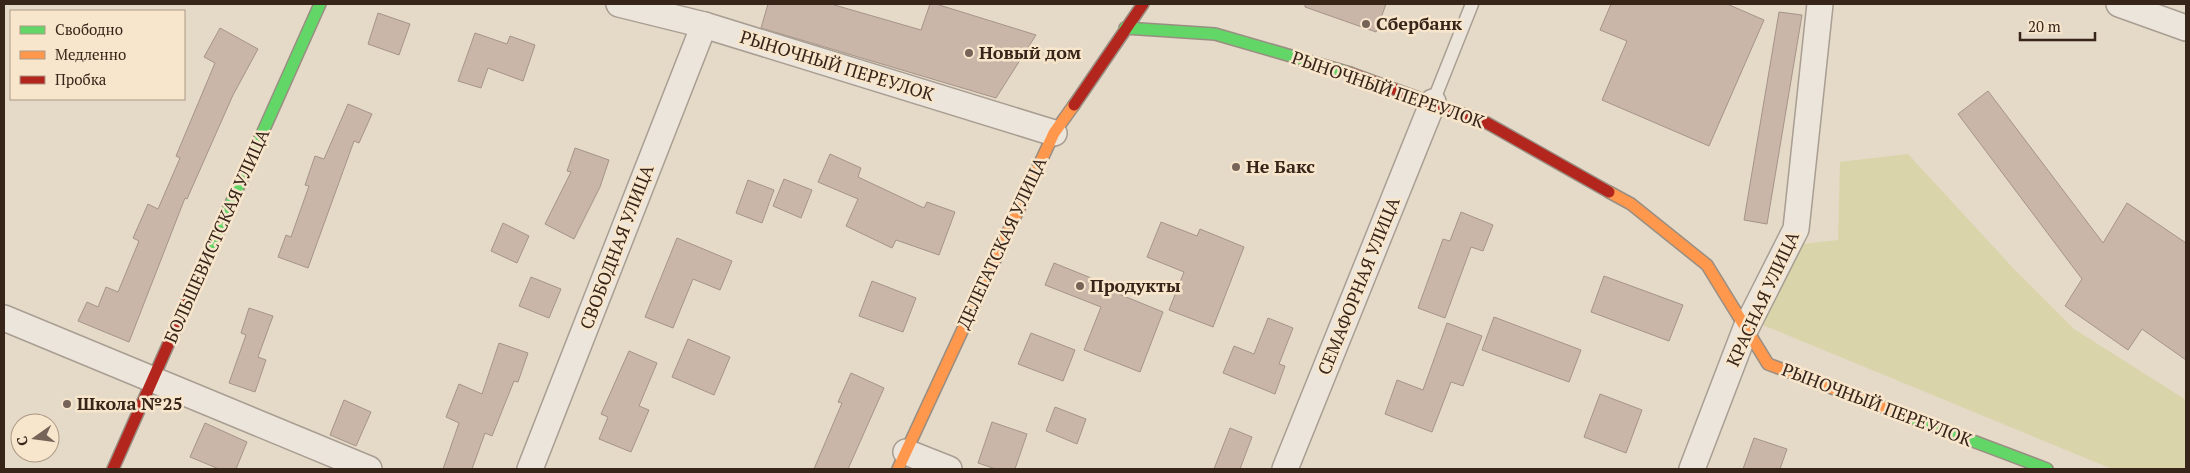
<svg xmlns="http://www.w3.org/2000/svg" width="2190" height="473" font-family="'PT Serif',serif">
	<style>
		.green { fill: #d9d4a9 }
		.building { fill: #c9b6a9; stroke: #a59488 }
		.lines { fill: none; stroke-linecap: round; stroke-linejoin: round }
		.lane-casing { stroke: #a99e92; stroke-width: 15 }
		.street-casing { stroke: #a99e92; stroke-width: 28 }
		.fast-casing { stroke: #998e82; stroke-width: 14 }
		.slow-casing { stroke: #998e82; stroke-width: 14 }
		.jam-casing { stroke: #998e82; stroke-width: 14 }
		.lane { stroke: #ece5db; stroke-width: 12 }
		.street { stroke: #ece5db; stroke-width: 25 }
		.fast { stroke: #63d668; stroke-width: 11 }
		.slow { stroke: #ff974d; stroke-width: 11 }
		.jam { stroke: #b3261e; stroke-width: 11 }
		.poi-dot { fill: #756457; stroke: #f8e6cc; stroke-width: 2 }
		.labels { text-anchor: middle; stroke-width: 5; stroke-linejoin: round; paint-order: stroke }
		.poi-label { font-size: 18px; font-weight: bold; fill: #38251a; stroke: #f8e6cc; text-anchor: start }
		.street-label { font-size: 18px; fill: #38251a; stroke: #f8e6cc }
	</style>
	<rect width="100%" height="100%" fill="#e5d9c8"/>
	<!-- green -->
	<path class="green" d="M1908,154L2013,268L2074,329L2186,400V469H2112L1758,323L1793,245L1838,240L1840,162Z"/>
	<!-- building -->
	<g class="building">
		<path d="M768,4H831L921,30L930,4H936L1036,35L996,98L761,28Z"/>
		<path d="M1305,4H1386L1376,32L1305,7Z"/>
		<path d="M1611,4H1727L1764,20L1709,146L1602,100L1627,41L1600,30Z"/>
		<path d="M1779,12L1802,15L1767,224L1744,220Z"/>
		<path d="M378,13L410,24L399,55L368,44Z"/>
		<path d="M220,28L258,49L233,95L187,199L185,198L129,342L78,321L87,302L98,307L106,287L118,292L139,241L133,238L148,204L158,209L180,158L176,156L215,63L204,57Z"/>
		<path d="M475,33L507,44L510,36L535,45L523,81L488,68L481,88L458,81Z"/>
		<path d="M1988,91L2103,243L2127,203L2186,243V360L2142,329L2128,350L2065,306L2082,279L1958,114Z"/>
		<path d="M348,104L372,114L359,143L354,141L308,268L278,257L286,235L291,237L309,186L305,185L315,156L324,159Z"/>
		<path d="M575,148L609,160L600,187L574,239L545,224L571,172L567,171Z"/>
		<path d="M830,154L861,168L858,177L924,208L927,202L955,212L939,255L896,240L892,248L846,226L858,199L818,182Z"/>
		<path d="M784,179L812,190L801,218L773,206Z"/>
		<path d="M748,180L774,190L762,223L736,213Z"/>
		<path d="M1461,212L1493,225L1483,251L1471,247L1445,318L1418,308L1443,239L1450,241Z"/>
		<path d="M1161,222L1197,236L1200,229L1244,247L1213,327L1169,310L1184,272L1147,257Z"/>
		<path d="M503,223L529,236L517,263L491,251Z"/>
		<path d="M677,238L732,261L720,290L693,279L673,328L645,317Z"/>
		<path d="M1054,263L1116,288L1114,292L1163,312L1140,372L1084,350L1101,307L1045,285Z"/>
		<path d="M1604,276L1683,305L1669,341L1591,312Z"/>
		<path d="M531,277L561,289L549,318L519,306Z"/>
		<path d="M872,281L916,298L903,332L859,316Z"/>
		<path d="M249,308L273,316L258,357L266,360L255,392L229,383L246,335L241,333Z"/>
		<path d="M1494,317L1581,350L1569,382L1482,350Z"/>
		<path d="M1268,318L1293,328L1279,364L1285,366L1275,394L1223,373L1234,346L1254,354Z"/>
		<path d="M1447,323L1482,336L1463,386L1451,382L1432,432L1385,414L1397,380L1423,390Z"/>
		<path d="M1031,333L1075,350L1063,381L1018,364Z"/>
		<path d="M688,339L730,357L714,395L672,377Z"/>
		<path d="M499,343L528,353L518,382L514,381L492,436L485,433L472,469H443L459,423L446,417L459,384L482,394Z"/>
		<path d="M629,351L657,363L639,406L649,410L631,452L599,439L608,417L601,414Z"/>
		<path d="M851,373L884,388L848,469H814L842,403L838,402Z"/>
		<path d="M1600,394L1642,410L1626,453L1584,437Z"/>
		<path d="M344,400L371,412L356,446L330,435Z"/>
		<path d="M1055,407L1086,419L1077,444L1046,431Z"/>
		<path d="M992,422L1027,434L1015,469H996L978,463Z"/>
		<path d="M205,423L247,442L236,469H219L190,457Z"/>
		<path d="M1230,428L1252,437L1240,469H1214Z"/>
		<path d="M1754,438L1787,449L1780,469H1743Z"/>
	</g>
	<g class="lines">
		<!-- lane casing -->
		<g class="lane-casing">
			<path id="lane" d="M1433,102L1472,4"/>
		</g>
		<!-- street casing -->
		<g class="street-casing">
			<g id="street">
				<path d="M619,4L704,25L1054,133"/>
				<path d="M2119,4L2186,28"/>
				<path d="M4,318L369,469"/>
				<path d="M906,452L949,469"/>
				<path d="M530,469L704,25"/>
				<path d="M1285,469L1433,102"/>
				<path d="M1692,469L1746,328L1796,229L1820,4"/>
			</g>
		</g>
		<!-- fast casing -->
		<g class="fast-casing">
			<g id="fast">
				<path d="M1125,28L1215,34L1350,73"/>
				<path d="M195,284L320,4"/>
				<path d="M1904,415L2047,469"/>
			</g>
		</g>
		<!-- slow casing -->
		<g class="slow-casing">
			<g id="slow">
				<path d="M1609,192L1631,204L1707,265L1768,364L1904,415"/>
				<path d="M898,469L1054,133L1074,105"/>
			</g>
		</g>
		<!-- jam casing -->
		<g class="jam-casing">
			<g id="jam">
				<path d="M1350,73L1487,123L1609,192"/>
				<path d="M1074,105L1143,4"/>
				<path d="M113,469L195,284"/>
			</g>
		</g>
		<!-- lane -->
		<use href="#lane" class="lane"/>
		<!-- street -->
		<use href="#street" class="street"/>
		<!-- fast -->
		<use href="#fast" class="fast"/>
		<!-- slow -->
		<use href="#slow" class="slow"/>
		<!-- jam -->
		<use href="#jam" class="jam"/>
	</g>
	<!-- markers -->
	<g class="poi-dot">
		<circle cx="1366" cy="24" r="5"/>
		<circle cx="969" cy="53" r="5"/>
		<circle cx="1236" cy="167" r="5"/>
		<circle cx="1080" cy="286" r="5"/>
		<circle cx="67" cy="404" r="5"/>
	</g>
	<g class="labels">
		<!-- poi labels -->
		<g class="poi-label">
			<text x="1376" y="30">Сбербанк</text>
			<text x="979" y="59">Новый дом</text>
			<text x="1246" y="173">Не Бакс</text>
			<text x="1090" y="292">Продукты</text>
			<text x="77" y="410">Школа №25</text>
		</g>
		<!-- street labels -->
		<g class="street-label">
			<text transform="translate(837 66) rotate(17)" y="6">РЫНОЧНЫЙ ПЕРЕУЛОК</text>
			<text transform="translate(1388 90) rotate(19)" y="6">РЫНОЧНЫЙ ПЕРЕУЛОК</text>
			<text transform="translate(217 236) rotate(-66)" y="6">БОЛЬШЕВИСТСКАЯ УЛИЦА</text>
			<text transform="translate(1002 243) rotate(-65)" y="6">ДЕЛЕГАТСКАЯ УЛИЦА</text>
			<text transform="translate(617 247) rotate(-69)" y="6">СВОБОДНАЯ УЛИЦА</text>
			<text transform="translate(1359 286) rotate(-68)" y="6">СЕМАФОРНАЯ УЛИЦА</text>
			<text transform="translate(1763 299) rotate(-65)" y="6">КРАСНАЯ УЛИЦА</text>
			<text transform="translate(1877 405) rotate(21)" y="6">РЫНОЧНЫЙ ПЕРЕУЛОК</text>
		</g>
	</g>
	<!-- border -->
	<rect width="2190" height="473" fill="none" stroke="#38251a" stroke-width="10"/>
	<!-- legend -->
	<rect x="10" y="10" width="175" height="90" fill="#f8e6cc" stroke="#ab9985"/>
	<rect x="20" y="26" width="25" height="8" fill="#63d668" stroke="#ab9985"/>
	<text x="55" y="35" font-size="15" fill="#38251a">Свободно</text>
	<rect x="20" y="51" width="25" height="8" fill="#ff974d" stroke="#ab9985"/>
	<text x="55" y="60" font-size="15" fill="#38251a">Медленно</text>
	<rect x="20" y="76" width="25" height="8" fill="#b3261e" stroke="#ab9985"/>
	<text x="55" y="85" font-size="15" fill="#38251a">Пробка</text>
	<!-- north arrow -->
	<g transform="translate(35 438) rotate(256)"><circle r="24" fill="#f8e6cc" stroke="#ab9985"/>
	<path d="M0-4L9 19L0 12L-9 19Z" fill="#756457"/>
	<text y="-8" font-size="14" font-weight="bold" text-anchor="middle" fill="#38251a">С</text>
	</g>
	<!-- scale -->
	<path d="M2020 32v8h75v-8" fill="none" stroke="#38251a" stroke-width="2.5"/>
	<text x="2028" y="32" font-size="15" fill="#38251a" stroke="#f8e6cc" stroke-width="4" paint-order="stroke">20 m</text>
</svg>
